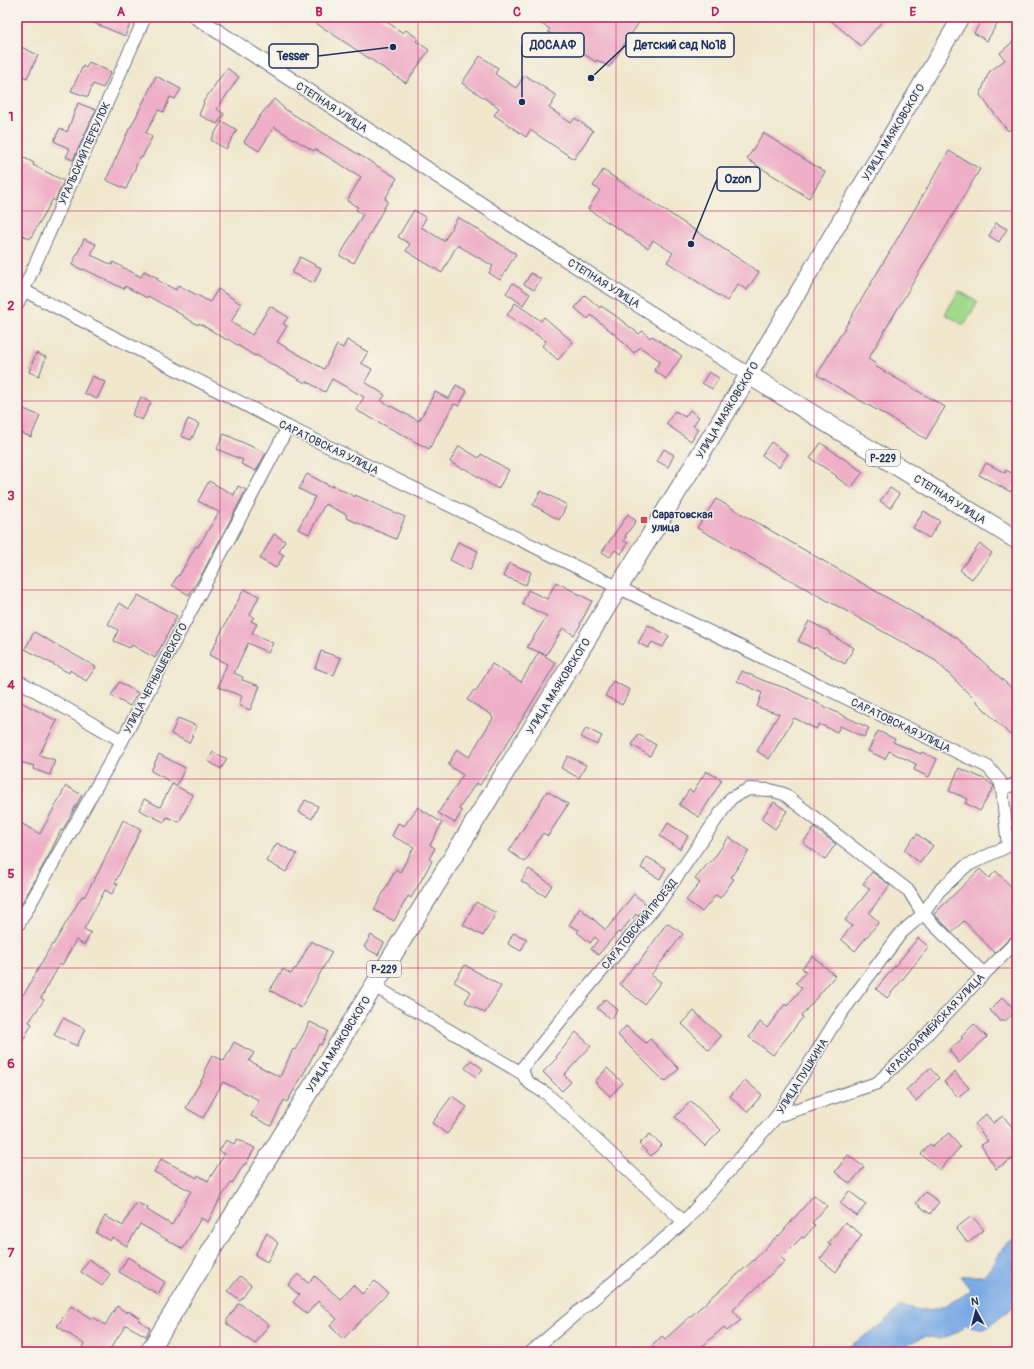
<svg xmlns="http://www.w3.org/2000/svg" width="1034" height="1369" font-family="Pangolin,sans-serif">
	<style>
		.green { fill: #a2da8c; stroke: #5e8475 }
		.water { fill: #7aaae5; stroke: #4a6ca2 }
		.building { fill: #eeafc7 }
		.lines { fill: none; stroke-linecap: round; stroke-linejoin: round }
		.minor-casing { stroke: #666f85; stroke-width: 14 }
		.tertiary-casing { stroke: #666f85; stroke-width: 16 }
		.secondary-casing { stroke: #666f85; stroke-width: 18 }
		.primary-casing { stroke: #666f85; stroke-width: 20 }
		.minor { stroke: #fff; stroke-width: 12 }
		.tertiary { stroke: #fff; stroke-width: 14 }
		.secondary { stroke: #fff; stroke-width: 16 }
		.primary { stroke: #fff; stroke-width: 18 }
		.grid { fill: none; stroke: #c2185b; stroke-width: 1; stroke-opacity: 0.55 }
		.poi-dot { fill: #d1495b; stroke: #f7f3e8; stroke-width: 1.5 }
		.labels { text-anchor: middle; stroke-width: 3; stroke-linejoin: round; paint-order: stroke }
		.shield { fill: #f7f3e8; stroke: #5d6a87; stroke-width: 1 }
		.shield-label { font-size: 10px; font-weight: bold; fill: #1b2f5e }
		.street-label { font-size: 11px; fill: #1b2f5e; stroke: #f7f3e8 }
		.poi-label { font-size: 11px; font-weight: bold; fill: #1b2f5e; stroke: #f7f3e8; text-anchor: start }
		.leader { fill: none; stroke: #1b2f5e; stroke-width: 1.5 }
		.callout-dot { fill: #1b2f5e; stroke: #f7f3e8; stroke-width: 1.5 }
		.callout { fill: #f7f3e8; stroke: #1b2f5e; stroke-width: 1.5 }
		.callout-label { font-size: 12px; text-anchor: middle; font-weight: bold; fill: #1b2f5e }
		.neatline { fill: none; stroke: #c2185b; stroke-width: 1.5 }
		.grid-label { font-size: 13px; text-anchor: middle; font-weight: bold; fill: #c2185b }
	</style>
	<rect width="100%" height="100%" fill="#f7f3e8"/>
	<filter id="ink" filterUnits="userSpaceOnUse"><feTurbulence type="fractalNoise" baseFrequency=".025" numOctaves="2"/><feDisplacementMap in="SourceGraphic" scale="8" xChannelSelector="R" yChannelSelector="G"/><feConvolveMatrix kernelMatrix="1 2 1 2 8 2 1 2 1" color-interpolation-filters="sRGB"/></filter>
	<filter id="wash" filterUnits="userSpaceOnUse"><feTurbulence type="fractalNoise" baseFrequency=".012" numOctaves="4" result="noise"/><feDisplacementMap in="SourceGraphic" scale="16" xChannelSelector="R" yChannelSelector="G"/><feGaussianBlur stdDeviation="0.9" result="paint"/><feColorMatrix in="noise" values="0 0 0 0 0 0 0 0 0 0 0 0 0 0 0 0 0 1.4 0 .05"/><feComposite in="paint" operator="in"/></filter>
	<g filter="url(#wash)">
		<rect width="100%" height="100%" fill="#f0e7cd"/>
		<!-- green -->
		<path class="green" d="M959,291L978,302L964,325L945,314Z"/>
		<!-- water -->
		<path class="water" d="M1017,1237V1300L1009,1311L985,1329H979L965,1324L958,1332L940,1339L925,1336L908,1344L899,1352H841L883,1324L900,1306C908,1307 918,1310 925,1310C942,1310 959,1299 971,1290L960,1276H983L994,1264L1005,1244Z"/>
		<g id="blocks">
			<!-- building -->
			<g class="building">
				<path d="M80,17H133L125,36Z"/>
				<path d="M307,17H380L403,33L406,30L418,38L416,41L429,50L406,83Z"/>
				<path d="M530,17H634L640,21L609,67L597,60L596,62L573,47L571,50L558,42L560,39L548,32L550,29Z"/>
				<path d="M827,17H886L861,46Z"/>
				<path d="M983,17H1001L987,41L974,33Z"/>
				<path d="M1017,38V123L1008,131L980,95L989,72L1005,60L1000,53Z"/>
				<path d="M17,45L38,55L27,78L17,74Z"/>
				<path d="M480,56L498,68L495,74L516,88L525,75L557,96L549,108L571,123L575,118L593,131L574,159L530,130L526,137L494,115L499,108L462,83Z"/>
				<path d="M89,62L111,72L103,88L93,84L88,97L71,91L83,66L86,68Z"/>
				<path d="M227,68L239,77L217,109L224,114L217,124L199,115L204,103L203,102Z"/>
				<path d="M156,76L181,89L175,99L170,97L164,112L158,110L146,133L152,137L142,158L140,157L126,189L106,180L130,127H131Z"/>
				<path d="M274,99L286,110L397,178L385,199L388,201L354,263L340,256L363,214L356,210L358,207L347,201L361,177L315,149L314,151L274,127L259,151L244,142L259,117Z"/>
				<path d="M78,103L96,110L73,160L66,157L70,149L54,141L60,128L67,132Z"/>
				<path d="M222,121L237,130L226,149L211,140Z"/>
				<path d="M763,133L825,172L809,198L747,159Z"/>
				<path d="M949,151L980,169L868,359L876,364L875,366L945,407L926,439L817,375Z"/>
				<path d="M23,157L34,163L33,165L64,181L55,201L53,199L30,239L17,232V167Z"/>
				<path d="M603,170L759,272L747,290L738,284L727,301L667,262L673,253L653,240L648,248L588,209L600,190L593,186Z"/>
				<path d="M414,210L426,218L421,227L444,241L458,217L516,254L500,280L489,273L493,266L457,245L442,273L406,251L410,244L398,237Z"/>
				<path d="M996,223L1007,229L999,242L989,236Z"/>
				<path d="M84,239L96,244L91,255L112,265L113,262L141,277L144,271L158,278L157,280L176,290L178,285L210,302L218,289L241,304L231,322L252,335L270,306L288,317L283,324L287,326L277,342L324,369L337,345L343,348L347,340L368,352L361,363L372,369L365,382L385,395L381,401L419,421L435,392L449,399L456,385L467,391L459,406L454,404L429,449L356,410L364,397L332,379L325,392L306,381L305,383L256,355L255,356L228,339L227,340L199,323L198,325L184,317V316L148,296L147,298L125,286L124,289L84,269L83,270L72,265Z"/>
				<path d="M300,257L321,268L314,283L292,273Z"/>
				<path d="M531,273L541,279L534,290L524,284Z"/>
				<path d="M513,283L530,294L523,305L506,293Z"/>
				<path d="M585,295L600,308L601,306L613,314L639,334L643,331L650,338L652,336L682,356L666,379L654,370L660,361L640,347L634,353L619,338L591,315L588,319L575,308Z"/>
				<path d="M515,303L541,321L544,317L573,342L558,360L542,346L546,341L507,315Z"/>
				<path d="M36,353L46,357L39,376L29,372Z"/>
				<path d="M709,372L719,378L712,389L702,383Z"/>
				<path d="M92,376L105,382L97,399L84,393Z"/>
				<path d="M141,397L151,403L142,420L132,415Z"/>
				<path d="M17,406L40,416L31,437L17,431Z"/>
				<path d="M690,410L699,417L693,426L698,429L691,441L666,424L675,411L685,417Z"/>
				<path d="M188,419L199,424L191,440L181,436Z"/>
				<path d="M224,434L266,453L256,471L241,464L243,460L217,449Z"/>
				<path d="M771,442L788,454L779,467L762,455Z"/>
				<path d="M821,443L863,472L851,488L836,477L837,476L810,458Z"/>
				<path d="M459,446L479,458L481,454L509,470L498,489L464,468L463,469L450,462Z"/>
				<path d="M664,449L674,455L668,467L657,461Z"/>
				<path d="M986,463L1005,473L1006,470L1017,476V481L1011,492L979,475Z"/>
				<path d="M307,474L332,487L333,485L355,497V495L405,517L396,539L346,518L347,515L325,504L309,534L298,529L315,497L299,489Z"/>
				<path d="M209,481L234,495L238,486L246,490L203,572L189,595L172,585L178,575L179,576L196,546L198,547L219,512L198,501Z"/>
				<path d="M890,488L899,494L890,508L880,501Z"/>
				<path d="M541,491L567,505L559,520L533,505Z"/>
				<path d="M716,499L957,638L1017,693V728L1010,735L936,661L697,528Z"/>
				<path d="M924,511L940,521L929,538L913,528Z"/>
				<path d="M628,514L636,521L625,536H626L624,541L628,543L621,554L615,550L610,557L602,552Z"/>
				<path d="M274,534L285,541L279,552L284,555L276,568L260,559Z"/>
				<path d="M458,542L478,551L470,570L450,560Z"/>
				<path d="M980,544L992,553L972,579L960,570Z"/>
				<path d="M509,563L531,572L526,585L503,576Z"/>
				<path d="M556,582L592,601L580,624H581L574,635L563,628L546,655L527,647L547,616L522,604L528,590L547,599Z"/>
				<path d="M244,589L259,596L250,615L254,617L251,621L257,624L252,633L273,643L268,653L248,643L234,673L243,677L242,680L260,686L250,710L239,705L242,696L218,687L227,664L209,655Z"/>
				<path d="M138,595L177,616L155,658L132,645L130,648L114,641L118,630L108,624L120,603L129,609Z"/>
				<path d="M809,621L830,632L829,634L854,648L845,664L815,647L814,649L798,641Z"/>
				<path d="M648,625L669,636L663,647L652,642L648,648L638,643Z"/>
				<path d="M34,632L96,667L86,681L70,670L69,673L25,649Z"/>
				<path d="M321,651L341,658L334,675L315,668Z"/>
				<path d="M539,652L556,663L515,731L480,785L476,783L459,809L462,811L455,823L438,813L463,775L448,765L457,749L469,757L493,718L491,716L492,715L467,700L474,690L476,691L492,664L521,682Z"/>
				<path d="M742,671L762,680L788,689L869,728L864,737L840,726L837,732L819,724L816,729L794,718L769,759L757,751L779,714L757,707L762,693L737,681Z"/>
				<path d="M613,681L630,690L622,705L605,696Z"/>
				<path d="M119,682L138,693L130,706L111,696Z"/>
				<path d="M17,700L57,721L39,755L55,760L50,775L33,769L34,766L17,761Z"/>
				<path d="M178,718L197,726L189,743L171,734Z"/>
				<path d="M586,728L602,736L597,745L581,737Z"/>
				<path d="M878,731L895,739L893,742L921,754L922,752L937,759L929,777L914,770L916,764L889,751L885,759L868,751Z"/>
				<path d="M638,734L656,745L650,756L632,745Z"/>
				<path d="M213,752L227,759L221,769L208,761Z"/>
				<path d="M159,754L185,768L177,785L151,771Z"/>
				<path d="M568,756L586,765L579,778L561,768Z"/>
				<path d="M959,768L982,778L993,785L994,786L980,811L965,803L968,799L949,791Z"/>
				<path d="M706,771L722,780L699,817L679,805L689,790L693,792Z"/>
				<path d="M172,784L193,795L179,822L167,817L164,822L139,810L144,799L160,807Z"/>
				<path d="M66,786L82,795L62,831L61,830L49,855L17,912V821L40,834Z"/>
				<path d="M547,791L568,804L548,836L543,833L525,862L509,851Z"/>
				<path d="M305,800L318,806L312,819L299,812Z"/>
				<path d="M774,802L787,811L775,829L761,819Z"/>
				<path d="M418,807L442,823L430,845L435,848L429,859L432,861L411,898L408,896L394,921L374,910L396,869L400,872L414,847L392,836L398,823L404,826Z"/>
				<path d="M123,820L141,829L115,883L118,884L112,894L105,890L84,929L91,933L84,945L76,940L62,965L60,964L41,998L44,1000L29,1022L32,1024L17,1051V1003L27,989L52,944L53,945L82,896L84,897L98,873Z"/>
				<path d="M668,823L688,836L680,849L660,836Z"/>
				<path d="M814,828L836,844L825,859L803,843Z"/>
				<path d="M917,834L933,846L920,863L904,850Z"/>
				<path d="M729,837L749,851L731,877L734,879L720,898L716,895L702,912L686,900L700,883L695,879L710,861L711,862Z"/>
				<path d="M277,843L297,854L286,872L266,861Z"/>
				<path d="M647,857L666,868L660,879L641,868Z"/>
				<path d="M529,869L552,885L545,896L521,881Z"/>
				<path d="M980,869L989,878L996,871L1017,893V931L995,953L964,921L952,932L934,914Z"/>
				<path d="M872,872L890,885L869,913L879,922L855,951L841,939L852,926L845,920L870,889L863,884Z"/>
				<path d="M634,894L647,905L638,916L636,914L632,920L631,919L620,933L618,932L598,955L591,949L598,940L595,937L590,943L577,932L579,930L569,925L580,908L606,930Z"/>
				<path d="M476,902L496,913L483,936L463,925Z"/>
				<path d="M667,923L683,934L651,975L661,982L644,1004L620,984L636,963L638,964Z"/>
				<path d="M513,933L527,939L521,951L508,944Z"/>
				<path d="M371,935L384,943L378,955L364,947Z"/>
				<path d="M918,938L929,947L887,998L876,989Z"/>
				<path d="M311,941L332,952L301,1008L270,990L283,969L291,974L295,968L296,969Z"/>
				<path d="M813,956L835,976L801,1016L803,1017L773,1055L749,1037L760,1022L767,1028L785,1004L787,1006L802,988L796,983L806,972L802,968Z"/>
				<path d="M465,965L501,986L485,1013L465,1002L471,992L454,982Z"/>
				<path d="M1003,997L1016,1011L1005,1021H1000L990,1010Z"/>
				<path d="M605,999L618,1010L610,1019L597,1008Z"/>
				<path d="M694,1011L721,1036L709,1050L682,1024Z"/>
				<path d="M63,1018L85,1029L77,1046L54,1035Z"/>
				<path d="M310,1022L328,1031L321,1045L319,1044L304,1073L287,1102L284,1100L271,1126L251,1116L259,1100L223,1082L203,1118L186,1108L206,1072L204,1071L212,1055L224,1061L234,1042L254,1053L249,1061L280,1077L293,1049L295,1050Z"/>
				<path d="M974,1024L987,1037L959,1063L949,1050L963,1038L961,1037Z"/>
				<path d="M626,1026L646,1043L650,1039L679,1069L665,1082L618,1035Z"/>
				<path d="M576,1032L591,1046L564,1075L571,1082L562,1091L543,1072L557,1058L556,1057Z"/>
				<path d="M471,1060L483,1069L476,1077L465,1068Z"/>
				<path d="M607,1068L623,1083L610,1096L595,1082Z"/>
				<path d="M930,1068L939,1078L916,1101L906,1090Z"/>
				<path d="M955,1072L969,1088L958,1097L944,1082Z"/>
				<path d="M745,1080L762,1095L747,1112L730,1096Z"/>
				<path d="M452,1096L467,1107L447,1134L432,1123Z"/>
				<path d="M691,1101L721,1130L705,1146L675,1117Z"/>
				<path d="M986,1114L993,1123L1003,1116L1013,1128L1012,1130L1017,1137V1156L996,1169L981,1145L988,1141L975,1124Z"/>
				<path d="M949,1133L960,1147L940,1170L921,1154L930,1144L932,1146Z"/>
				<path d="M650,1134L662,1145L651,1156L639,1144Z"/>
				<path d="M237,1139L255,1148L245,1165L244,1164L232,1184L231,1183L220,1199L208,1222L201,1218L183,1249L140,1224L127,1246L112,1237L110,1241L96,1233L105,1216L123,1226L136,1202L148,1208L147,1210L172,1225L191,1191L154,1172L161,1159L197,1178L198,1175L208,1181L225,1154L219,1151L226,1140L234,1144Z"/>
				<path d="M848,1155L864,1167L850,1184L835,1172Z"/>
				<path d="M849,1191L866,1204L857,1216L840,1203Z"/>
				<path d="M925,1192L939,1202L930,1214L916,1203Z"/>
				<path d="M814,1195L827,1206L812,1223L815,1225L804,1238L802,1237L781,1258L785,1261L733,1310L741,1320L727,1331L724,1327L696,1352H651L655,1349L652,1346L662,1336L665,1339L754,1260L778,1235L779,1236Z"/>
				<path d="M972,1216L984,1230L968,1243L956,1228Z"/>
				<path d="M845,1222L862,1235L836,1272L820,1259L831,1245L828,1244Z"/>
				<path d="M267,1233L278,1243L267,1262L255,1255Z"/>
				<path d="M128,1257L140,1265L139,1266L165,1282L158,1294L119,1272Z"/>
				<path d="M89,1259L110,1274L102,1286L81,1272Z"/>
				<path d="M298,1274L308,1283L315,1276L340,1299L353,1285L362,1294L375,1281L388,1293L343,1339L330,1326L337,1319L318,1301L307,1314L293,1302L299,1295L288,1285Z"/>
				<path d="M240,1276L251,1285L240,1300L228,1291Z"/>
				<path d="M239,1303L269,1325L255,1344L227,1324V1320Z"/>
				<path d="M71,1306L92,1319L93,1317L105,1325L117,1306L127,1313L128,1311L140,1318L138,1320L150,1328L146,1336L126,1325L108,1352H79L84,1344L57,1326Z"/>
			</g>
		</g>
	</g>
	<g filter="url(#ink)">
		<use href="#blocks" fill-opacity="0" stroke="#666f85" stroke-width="1"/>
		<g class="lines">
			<!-- minor casing -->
			<g class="minor-casing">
				<g id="minor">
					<path d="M17,287L288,427L988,767L1000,781L1002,789"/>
					<path d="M17,305L145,17"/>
					<path d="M17,680L122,741"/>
					<path d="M17,927L122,741L288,427"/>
					<path d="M374,986L523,1074"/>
					<path d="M777,1116L877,1083L912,1050L984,974L1017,941"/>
					<path d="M684,1222L547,1094C535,1086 522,1083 523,1067L570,1009L660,901L731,798L749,789L770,790L784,794L909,891L923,914L984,974"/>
					<path d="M531,1352L684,1222L777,1116L837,1019L901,933L923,914L939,891L966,866L1008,846L1002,789L1017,783"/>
				</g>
			</g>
			<!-- tertiary casing -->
			<g class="tertiary-casing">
				<path id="tertiary" d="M196,17L540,243L749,375"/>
			</g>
			<!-- secondary casing -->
			<g class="secondary-casing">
				<path id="secondary" d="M749,375L961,17"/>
			</g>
			<!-- primary casing -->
			<g class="primary-casing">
				<path id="primary" d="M149,1352L749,375L1017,540"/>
			</g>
			<!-- minor -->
			<use href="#minor" class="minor"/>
			<!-- tertiary -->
			<use href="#tertiary" class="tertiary"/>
			<!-- secondary -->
			<use href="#secondary" class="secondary"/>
			<!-- primary -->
			<use href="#primary" class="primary"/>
		</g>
	</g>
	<!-- grid -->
	<path class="grid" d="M220,17V1352M418,17V1352M616,17V1352M814,17V1352M17,211H1017M17,401H1017M17,590H1017M17,779H1017M17,968H1017M17,1158H1017"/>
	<!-- markers -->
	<rect class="poi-dot" x="640" y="516" width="8" height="8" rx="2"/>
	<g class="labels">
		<!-- shield labels -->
		<g class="shield">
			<rect x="866" y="450" width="34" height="16" rx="3"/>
			<rect x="367" y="961" width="34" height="16" rx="3"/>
		</g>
		<g class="shield-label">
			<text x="883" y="462">Р-229</text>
			<text x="384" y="973">Р-229</text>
		</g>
		<!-- street labels -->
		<g class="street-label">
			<text transform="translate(332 107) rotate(33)" y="4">СТЕПНАЯ УЛИЦА</text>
			<text transform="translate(893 132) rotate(-59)" y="4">УЛИЦА МАЯКОВСКОГО</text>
			<text transform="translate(84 153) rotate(-66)" y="4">УРАЛЬСКИЙ ПЕРЕУЛОК</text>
			<text transform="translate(604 283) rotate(32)" y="4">СТЕПНАЯ УЛИЦА</text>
			<text transform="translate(727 410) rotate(-59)" y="4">УЛИЦА МАЯКОВСКОГО</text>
			<text transform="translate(329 447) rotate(26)" y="4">САРАТОВСКАЯ УЛИЦА</text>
			<text transform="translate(950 499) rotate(32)" y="4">СТЕПНАЯ УЛИЦА</text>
			<text transform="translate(155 678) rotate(-62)" y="4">УЛИЦА ЧЕРНЫШЕВСКОГО</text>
			<text transform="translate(558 686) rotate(-58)" y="4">УЛИЦА МАЯКОВСКОГО</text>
			<text transform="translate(901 725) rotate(26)" y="4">САРАТОВСКАЯ УЛИЦА</text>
			<text transform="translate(639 924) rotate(-51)" y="4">САРАТОВСКИЙ ПРОЕЗД</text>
			<text transform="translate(935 1024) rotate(-46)" y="4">КРАСНОАРМЕЙСКАЯ УЛИЦА</text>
			<text transform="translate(338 1044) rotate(-58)" y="4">УЛИЦА МАЯКОВСКОГО</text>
			<text transform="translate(802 1076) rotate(-58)" y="4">УЛИЦА ПУШКИНА</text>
		</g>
		<!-- poi labels -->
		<g class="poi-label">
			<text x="652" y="518">Саратовская<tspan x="652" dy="13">улица</tspan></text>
		</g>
	</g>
	<!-- callouts -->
	<path class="leader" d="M522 102L522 45M591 78L626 45M393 47L318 56M691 244L717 179"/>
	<g class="callout-dot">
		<circle cx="522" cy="102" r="4"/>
		<circle cx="591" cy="78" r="4"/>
		<circle cx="393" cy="47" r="4"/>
		<circle cx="691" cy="244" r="4"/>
	</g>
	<g class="callout">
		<rect x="522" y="33" width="62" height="24" rx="4"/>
		<rect x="626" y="33" width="108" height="24" rx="4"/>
		<rect x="269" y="44" width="49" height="24" rx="4"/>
		<rect x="717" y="167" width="43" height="24" rx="4"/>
	</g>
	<g class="callout-label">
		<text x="553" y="49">ДОСААФ</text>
		<text x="680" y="49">Детский сад №18</text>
		<text x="293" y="60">Tesser</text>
		<text x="738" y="183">Ozon</text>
	</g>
	<!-- margin -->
	<rect width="1034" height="1369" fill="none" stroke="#f7f3e8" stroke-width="44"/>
	<!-- north arrow -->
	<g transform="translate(976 1311) rotate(353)" stroke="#f7f3e8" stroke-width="3" paint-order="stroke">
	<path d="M0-3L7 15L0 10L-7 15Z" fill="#1b2f5e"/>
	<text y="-6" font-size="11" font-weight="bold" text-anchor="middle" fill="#1b2f5e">N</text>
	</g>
	<rect x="22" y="22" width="990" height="1325" class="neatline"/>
	<g class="grid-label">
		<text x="121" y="16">A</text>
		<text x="319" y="16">B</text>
		<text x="517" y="16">C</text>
		<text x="715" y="16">D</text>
		<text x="913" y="16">E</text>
		<text x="11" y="121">1</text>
		<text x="11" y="310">2</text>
		<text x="11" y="500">3</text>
		<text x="11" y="689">4</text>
		<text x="11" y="878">5</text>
		<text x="11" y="1068">6</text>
		<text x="11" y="1257">7</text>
	</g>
</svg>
